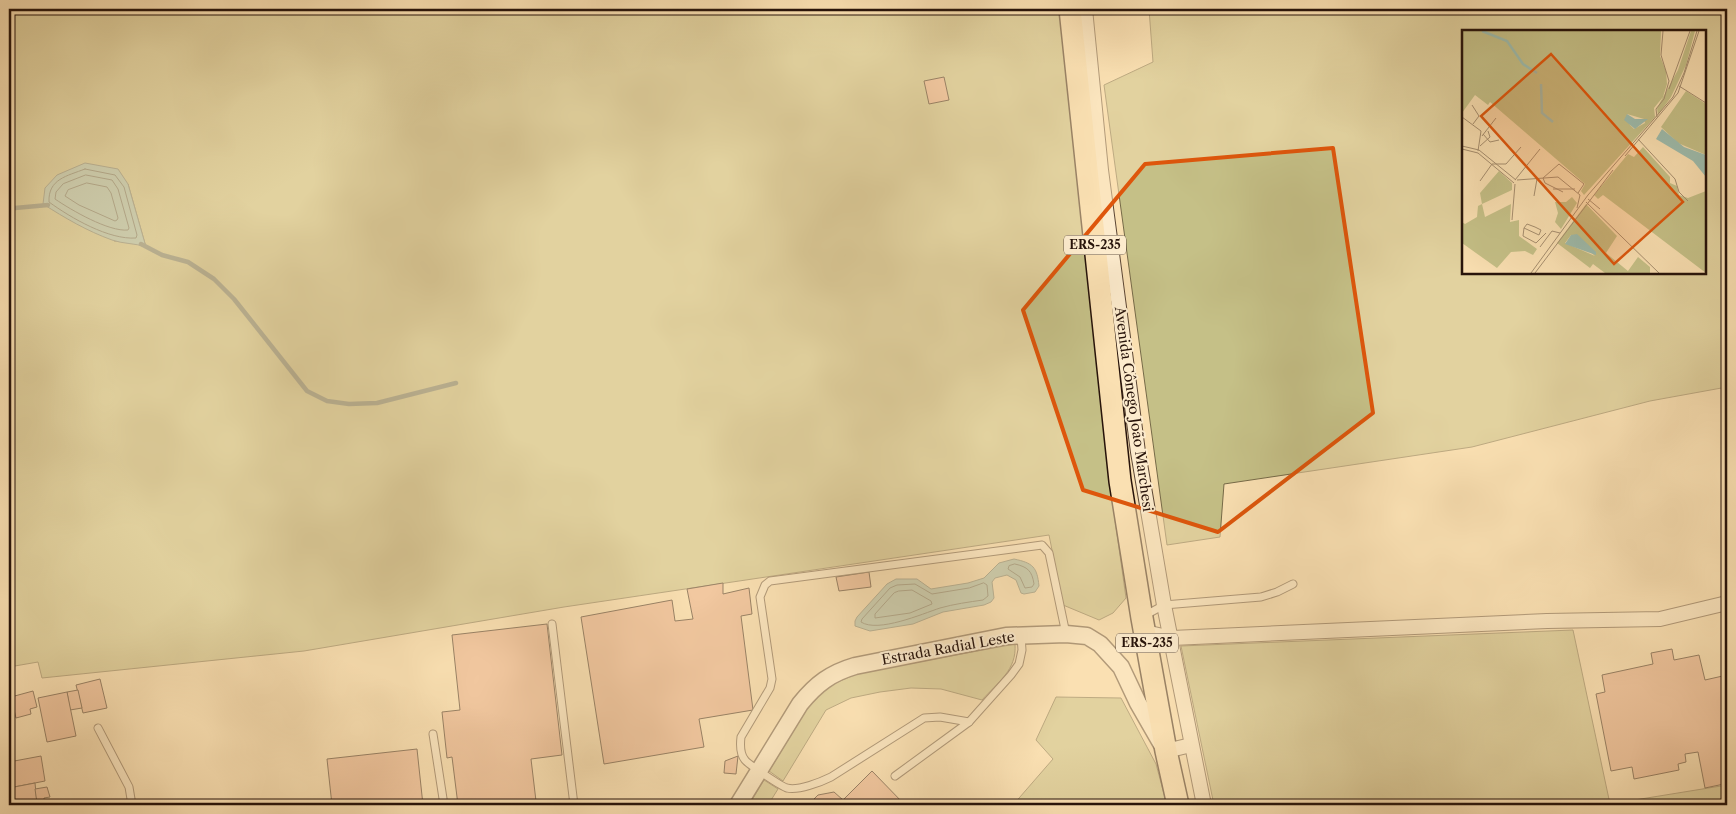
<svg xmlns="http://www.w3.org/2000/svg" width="1736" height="814" font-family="'Libre Caslon Text',serif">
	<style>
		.green { fill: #c5c087; stroke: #766a48; fill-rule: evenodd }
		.water { fill: #9ebdae; stroke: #6e796c }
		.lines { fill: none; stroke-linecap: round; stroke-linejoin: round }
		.shore { stroke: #62685c; stroke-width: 1 }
		.stream { stroke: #6e796c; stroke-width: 4.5 }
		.building { fill: #e8aa89; stroke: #27130a }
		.service-casing { stroke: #5c4634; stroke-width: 9 }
		.minor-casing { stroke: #5c4634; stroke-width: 16 }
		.tertiary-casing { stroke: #5c4634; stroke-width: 19 }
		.primary-casing { stroke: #27130a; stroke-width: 24 }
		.service { stroke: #fcebcd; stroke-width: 7 }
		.minor { stroke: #fcebcd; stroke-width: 14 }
		.tertiary { stroke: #fcebcd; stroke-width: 16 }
		.primary { stroke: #fae0b2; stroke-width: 21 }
		.marked { fill: none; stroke: #de560c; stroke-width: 4; stroke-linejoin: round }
		.labels { text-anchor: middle; stroke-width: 4; stroke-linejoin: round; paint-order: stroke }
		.shield { fill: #fcebcd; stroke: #675444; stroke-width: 1 }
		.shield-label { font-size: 12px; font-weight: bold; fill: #27130a }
		.street-label { font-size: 14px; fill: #27130a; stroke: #fcebcd }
		.inset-river { fill: none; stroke: #9ebdae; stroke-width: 2.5 }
		.inset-road { fill: none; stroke: #a68e6f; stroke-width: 1 }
		.view { fill: #de560c; fill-opacity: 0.15; stroke: #de560c; stroke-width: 2.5 }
		.inset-edge { fill: none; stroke: #27130a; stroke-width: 2.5 }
	</style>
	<rect width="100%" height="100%" fill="#fae0b2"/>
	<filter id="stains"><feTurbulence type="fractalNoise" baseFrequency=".004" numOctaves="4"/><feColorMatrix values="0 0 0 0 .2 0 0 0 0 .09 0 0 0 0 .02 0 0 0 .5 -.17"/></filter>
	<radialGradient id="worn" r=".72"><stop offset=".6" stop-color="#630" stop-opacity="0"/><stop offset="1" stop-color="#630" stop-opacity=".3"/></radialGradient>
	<!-- green -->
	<g class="green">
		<path d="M9,9H1060L1109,477L1126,598L1113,613L1099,620L1063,605L1049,535L564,607L304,651L42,678L38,662L9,667ZM128,184L146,247H145L135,243L114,241Z"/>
		<path d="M1149,9H1727V387L1650,401L1472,447L1224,484L1220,537L1167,545L1104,85L1153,62ZM1464,31H1705V272H1464Z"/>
		<path d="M1573,630L1610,804L1727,785V805H1214L1181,646Z"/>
		<path d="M1015,644C1017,670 998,682 982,700L941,689L911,688L880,692L851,698L826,710L783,781L769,771L807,709L828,686L859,673Z"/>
		<path d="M1056,697L1121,698L1156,764L1167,805H1013L1053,759L1036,740Z"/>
		<path d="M764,780L778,789L768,805H749Z"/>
	</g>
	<!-- water -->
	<g class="water">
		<path d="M85,163L118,169L128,184L146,247C135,243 123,244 112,240C87,231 65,218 43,204L45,188L57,175Z"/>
		<path d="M1014,559C1033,563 1037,567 1039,586L1035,592L1024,594L1021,593L1016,580L1007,575L995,578L992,582L994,598L991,602L984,605L943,612L913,624L870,631L855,626V621L857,617L887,584L896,579H917L931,589L968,583L984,578L999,563Z"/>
	</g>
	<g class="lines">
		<!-- shore -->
		<g class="shore">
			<path d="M85,169L115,175L124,187L137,235L136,238C109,240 71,218 49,202C48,179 67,176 85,169Z"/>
			<path d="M86,175L112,180L118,189L129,228L128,230C109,232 71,210 55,199L56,192L63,184Z"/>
			<path d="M87,183L107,187L111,193L118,218L117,220L115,221L79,205L65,196L68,190Z"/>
			<path d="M1015,564C1028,567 1032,571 1034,584L1032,587L1025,588L1020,577L1008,569L1009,566Z"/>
			<path d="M984,583L987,585L988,596L983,600C969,602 954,604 940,608C922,614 878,633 861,622L862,619L890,588L897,585L915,584L932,594L969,588Z"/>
			<path d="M899,591L912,590L931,601L932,604L910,613L875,618V614L894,593Z"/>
		</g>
		<!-- stream -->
		<g class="stream">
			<path d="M9,210L15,208L48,205"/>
			<path d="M141,244L162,255L188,262L214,279L234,299L307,391L327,401L349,404L377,403L456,383"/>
		</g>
	</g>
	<!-- building -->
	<g class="building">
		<path d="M944,77L949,100L929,104L924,81Z"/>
		<path d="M869,572L871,587L839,591L836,577Z"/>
		<path d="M723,583V594L749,588L752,614L741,616L753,710L699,719L704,747L604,764L581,617L672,600L675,621L693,619L687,589Z"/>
		<path d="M547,624L562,755L531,759L536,801L505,805H458L452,757L447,758L442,712L460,710L452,635Z"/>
		<path d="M1672,649L1674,660L1699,655L1705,680L1727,675V776L1723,777L1724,784L1705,788L1698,752L1685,754L1686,762L1678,764L1679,770L1634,779L1632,767L1611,771L1596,694L1605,692L1602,675L1653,664L1651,653Z"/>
		<path d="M100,679L107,708L83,713L76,685Z"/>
		<path d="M78,690L82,708L70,710L67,692Z"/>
		<path d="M33,691L37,707L30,709L31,714L16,718L11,697Z"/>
		<path d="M67,692L76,736L47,742L38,698Z"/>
		<path d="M417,749L423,805H332L327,759Z"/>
		<path d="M41,756L45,781L9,788V762Z"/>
		<path d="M738,756L736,774L724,773L725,761Z"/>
		<path d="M872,771L905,805H808L818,795L834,792L843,800Z"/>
		<path d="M35,783L37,803L26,804V805H9V788Z"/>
		<path d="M47,787L50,797L44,798V805H26V804L37,803L35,789Z"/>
	</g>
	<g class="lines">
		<!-- service casing -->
		<g class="service-casing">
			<g id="service">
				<path d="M1144,616L1164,605L1261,597L1277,592L1293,584"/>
				<path d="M552,624L574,805"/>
				<path d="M969,722L940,717L924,718L831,777C821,782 798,791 787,788C782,787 748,764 745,760C740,754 740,745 741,737L770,688L772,679L760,597L765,585L770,581L1042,545L1049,553L1066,634"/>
				<path d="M98,728L129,787L132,805"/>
				<path d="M433,734L444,805"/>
				<path d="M895,776L969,722L1011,675L1019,664L1022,650L1021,636"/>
			</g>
		</g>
		<!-- minor casing -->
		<g class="minor-casing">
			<g id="minor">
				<path d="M1085,9L1101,170L1138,452L1164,605L1204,805"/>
				<path d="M1145,632L1172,638L1547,621L1660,619L1727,603"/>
				<path d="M1166,751L1191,745"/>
			</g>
		</g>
		<!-- tertiary casing -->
		<g class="tertiary-casing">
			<path id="tertiary" d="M738,805L800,704C816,684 831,673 855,666L1006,636L1066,634L1087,636L1100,644L1121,667L1138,703L1161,743"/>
		</g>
		<!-- primary casing -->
		<g class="primary-casing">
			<path id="primary" d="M1070,9L1120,481L1142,618L1166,751L1178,805"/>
		</g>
		<!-- service -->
		<use href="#service" class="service"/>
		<!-- minor -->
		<use href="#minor" class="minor"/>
		<!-- tertiary -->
		<use href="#tertiary" class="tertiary"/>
		<!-- primary -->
		<use href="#primary" class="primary"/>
	</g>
	<!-- marked area -->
	<path d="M0 0H1736V814H0ZM1333,148L1373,413L1218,532L1083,490L1023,310L1145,164Z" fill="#fae0b2" fill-opacity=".55" fill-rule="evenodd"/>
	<path class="marked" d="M1333,148L1373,413L1218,532L1083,490L1023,310L1145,164Z"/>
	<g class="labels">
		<!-- shield labels -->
		<g class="shield">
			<rect x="1064" y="235.5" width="62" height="19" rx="4"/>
			<rect x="1116" y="633.5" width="62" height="19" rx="4"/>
		</g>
		<g class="shield-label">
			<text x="1095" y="249">ERS-235</text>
			<text x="1147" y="647">ERS-235</text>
		</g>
		<!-- street labels -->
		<g class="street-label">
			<text transform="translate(1134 409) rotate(82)" y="5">Avenida Cônego João Marchesi</text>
			<text transform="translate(948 648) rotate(-10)" y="5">Estrada Radial Leste</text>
		</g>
	</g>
	<!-- overview -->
	<g transform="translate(1462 30)">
		<rect width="244" height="244" fill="#fae0b2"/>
		<path d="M0,1H199L198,26L204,41L205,54L201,67L192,78L193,87L122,165L119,161L123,154L28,72L26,75L13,65L0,83ZM165,84L182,89L183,93L172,99L168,95ZM229,1H233L224,35L209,67L196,85L195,78L216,40ZM224,61L244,74V125L216,113L199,97ZM181,117L208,147V153L215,156L217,165L226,168L244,161V243L141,165L136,169L132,165L166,124L172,127ZM37,141L50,153V160L20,174L23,187L49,174L48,192L57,190V206L75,219L71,225L63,221L49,222L35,238L0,213V192L3,194L15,187L16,176L20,174L18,163ZM110,167L115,173L99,199L93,192L96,183L93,172H104ZM124,174L155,206L144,223L166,241L176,227L188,237V243H143L131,234L128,238L95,213ZM109,205L133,226L103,213Z" fill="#c5c087" fill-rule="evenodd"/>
		<path d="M165,84L173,89H186L173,99L162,90ZM200,99L222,117L244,125V147L231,131L194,109ZM115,204L134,222V225L103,214L109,205Z" fill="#9ebdae"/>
		<path class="inset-river" d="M20,1L45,11L61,34L75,43M79,54L80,83L91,92"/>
		<path class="inset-road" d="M217,56L244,73M207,59L228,1M10,75L17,86L11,94M0,87L19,101L16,121M195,87L194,79L202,69L207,51L199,25L201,1M21,104L28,112L37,110M20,106L34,88M176,109L213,149L217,162L226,171M0,116L17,120L54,150M18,116L28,107L26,101M0,119L16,123L52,153M163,126L216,63L237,1M53,150L78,119M55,150L96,147L118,165L115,178M18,151L30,134H44L59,117M91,159H113M101,162L83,153L81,148L97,134L122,154L116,163M72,166L75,149M126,169L138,179M124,172L197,243M50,190L53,154M62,198L61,206L74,213L84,203M62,198L65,194L73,197L79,200L77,205M62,198L77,205M78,217L90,201L98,203M69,243L126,165L211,67L222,43L235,1M73,243L151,140"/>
		<path class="view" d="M89,24L221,172L152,234L19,86Z"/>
		<rect width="244" height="244" class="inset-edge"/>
	</g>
	<!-- margin -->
	<rect width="1736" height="814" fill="none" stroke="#fae0b2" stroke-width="30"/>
	<rect x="10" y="10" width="1716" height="794" fill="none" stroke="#27130a" stroke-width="2.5"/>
	<rect x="15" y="15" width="1706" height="784" fill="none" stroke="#27130a"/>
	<rect width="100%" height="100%" filter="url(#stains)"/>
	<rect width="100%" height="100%" fill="url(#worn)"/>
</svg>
